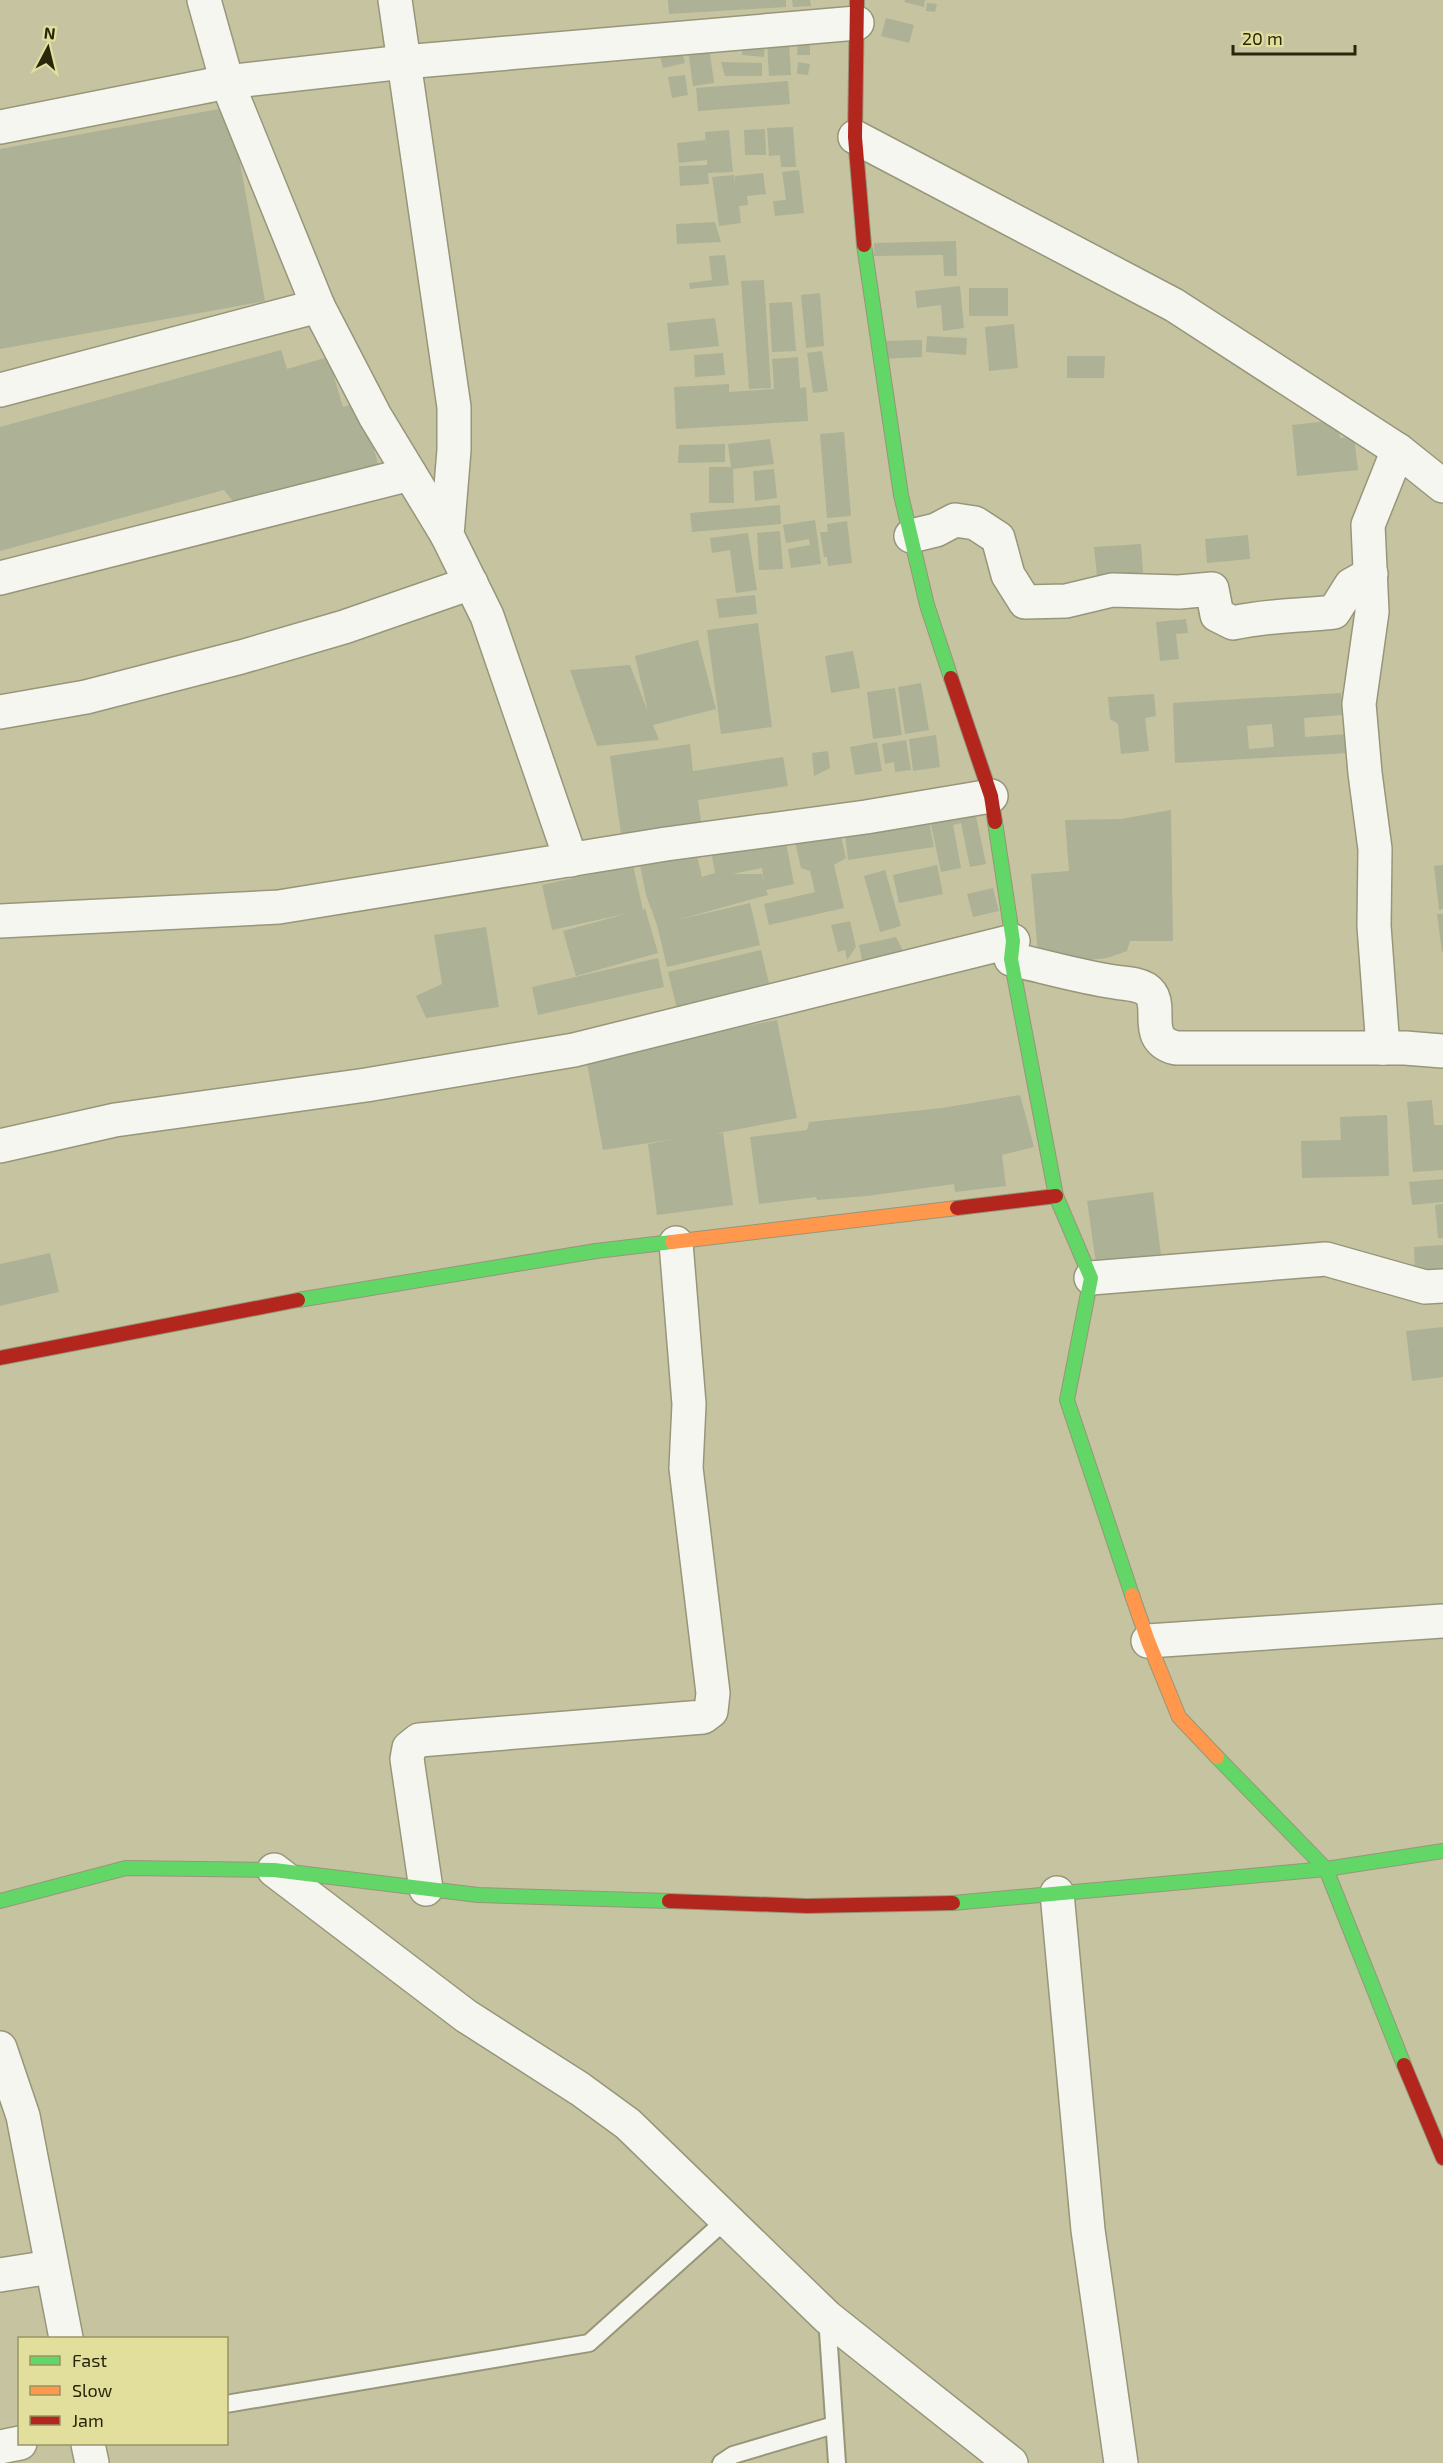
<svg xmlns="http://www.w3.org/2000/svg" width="1443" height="2463" font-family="'Exo 2',sans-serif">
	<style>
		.building { fill: #adb195; fill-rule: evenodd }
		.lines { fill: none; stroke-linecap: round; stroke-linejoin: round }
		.lane-casing { stroke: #97967a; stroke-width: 20 }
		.street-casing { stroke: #97967a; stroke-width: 36 }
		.fast-casing { stroke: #97967a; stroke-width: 16 }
		.slow-casing { stroke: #97967a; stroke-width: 16 }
		.jam-casing { stroke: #97967a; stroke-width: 16 }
		.lane { stroke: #f6f6f1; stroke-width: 16 }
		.street { stroke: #f6f6f1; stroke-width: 33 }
		.fast { stroke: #63d668; stroke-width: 14 }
		.slow { stroke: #ff974d; stroke-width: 14 }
		.jam { stroke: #b3261e; stroke-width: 14 }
	</style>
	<rect width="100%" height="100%" fill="#c6c4a0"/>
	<!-- building -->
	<g class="building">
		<path d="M668,0H786V7L669,14Z"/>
		<path d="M792,0H810L811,6L793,7Z"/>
		<path d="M905,0H925L924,7L904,2Z"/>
		<path d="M927,3L937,4L935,12L926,11Z"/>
		<path d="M886,18L914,25L909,43L881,36Z"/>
		<path d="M743,41L765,42L764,57L742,55Z"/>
		<path d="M789,41L791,75L769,76L767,42Z"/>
		<path d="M798,41H810V55H797Z"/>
		<path d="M709,46L714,83L693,86L688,49Z"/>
		<path d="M681,47L685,63L663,68L659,52Z"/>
		<path d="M721,62L762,63V76H725Z"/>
		<path d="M798,62L810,64L808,75L797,74Z"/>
		<path d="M685,75L688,95L672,98L668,77Z"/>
		<path d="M788,81L790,104L698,111L696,88Z"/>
		<path d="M230,107L265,301L0,349V149Z"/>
		<path d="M793,127L796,167H781L780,155L769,156L767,128Z"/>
		<path d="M765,129L766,155H745L744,130Z"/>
		<path d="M729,130L733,172L708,173L709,184L680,186L679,166L707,165V160L679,163L677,143L705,140L706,147L705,132Z"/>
		<path d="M799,170L804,213L775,216L773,201L786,200L782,172Z"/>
		<path d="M763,173L766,194L747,196L748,205L739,206L741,223L719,226L712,177L734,175L735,183V176Z"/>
		<path d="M715,222L721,242L677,244L676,224Z"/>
		<path d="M956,241L957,276H944L943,255L874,256V243Z"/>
		<path d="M725,255L729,285L690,289L689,283L712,280L709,256Z"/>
		<path d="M764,280L771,388L749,389L741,281Z"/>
		<path d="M960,286L964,328L943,331L941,305L917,308L915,291Z"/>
		<rect x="969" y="288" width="39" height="28"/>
		<path d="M820,293L824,346L806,348L801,295Z"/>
		<path d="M792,302L796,351L772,352L769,303Z"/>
		<path d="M715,318L719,346L670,351L667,323Z"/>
		<path d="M1014,324L1018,368L989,371L985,327Z"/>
		<path d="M927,336L967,338L966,355L926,352Z"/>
		<path d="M922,340V357L882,359L881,341Z"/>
		<path d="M281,350L287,369L328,357L343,407L361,402L378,464L235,504L224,490L0,551V427Z"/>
		<path d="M822,351L828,391L813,393L807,353Z"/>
		<path d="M723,353L725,375L695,377L694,355Z"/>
		<path d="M1067,356H1105L1104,378H1067Z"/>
		<path d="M798,357L800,388L806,387L808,421L676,429L674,387L729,384V392L774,389L772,359Z"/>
		<path d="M1337,420L1340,438L1354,437L1358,470L1297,476L1292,425Z"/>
		<path d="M844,432L851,516L827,518L820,434Z"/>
		<path d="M770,439L774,464L733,469L734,503H709V467H731L728,444Z"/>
		<path d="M725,444V462L678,463L679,445Z"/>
		<path d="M774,469L777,498L755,501L753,471Z"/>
		<path d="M780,505L781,524L692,532L690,513Z"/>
		<path d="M815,520L821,564L791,568L788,549L810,545L809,539L786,543L783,525Z"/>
		<path d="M847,521L852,563L828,566L827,557H824L820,532H828L827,524Z"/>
		<path d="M780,531L783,569L759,570L757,533Z"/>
		<path d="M748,533L757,590L736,593L730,550L712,553L710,538Z"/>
		<path d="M1248,535L1250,559L1207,563L1205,539Z"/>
		<path d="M1141,544L1143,573L1097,576L1094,547Z"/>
		<path d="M755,595L757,614L719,618L716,599Z"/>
		<path d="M1186,619L1188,633L1176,634L1179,659L1160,661L1156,622Z"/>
		<path d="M758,623L772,727L721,734L707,630Z"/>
		<path d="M698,640L716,709L653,725L659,740L597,746L570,670L630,665L648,712L635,656Z"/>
		<path d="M853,651L860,688L831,693L825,656Z"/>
		<path d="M921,683L929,730L905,734L898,687Z"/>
		<path d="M895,688L902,735L873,739L867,692Z"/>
		<path d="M1341,693L1342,715L1304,718L1305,737L1347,734L1348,753L1175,763L1173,703ZM1272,724L1274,747L1249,749L1247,726Z"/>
		<path d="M1154,694L1156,716L1145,718L1149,751L1121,754L1118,724L1110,719L1108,697Z"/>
		<path d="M936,735L940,767L913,771L909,739Z"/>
		<path d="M906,740L911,770L895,772L894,762L885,764L882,744Z"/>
		<path d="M877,742L882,771L855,775L850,747Z"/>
		<path d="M690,744L693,771L783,757L788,786L698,800L702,829L622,841L610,756Z"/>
		<path d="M828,751L830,768L814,776L812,753Z"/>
		<path d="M1171,810L1173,941H1130L1127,951L1107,958L1039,965L1031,874L1069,871L1065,820L1121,819Z"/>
		<path d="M975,812L986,864L970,867L961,823L953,825L961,868L941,872L930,820Z"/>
		<path d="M929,822L934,847L848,860L845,834Z"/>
		<path d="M784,832L794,884L766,890L768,895L677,920L750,903L760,945L667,967L657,925L646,895L640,865L696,851L702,877L715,873L710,845ZM762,868L764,884L762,874H732Z"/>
		<path d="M840,832L846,858L834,865L844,908L769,925L764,904L815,892L810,871L801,868L795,842Z"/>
		<path d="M633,865L643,910L645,908L658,953L576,976L563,931L629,913L552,930L542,885Z"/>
		<path d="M937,865L943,894L899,903L893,875Z"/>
		<path d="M1443,865V909L1439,910L1434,866Z"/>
		<path d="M885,870L901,926L880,932L864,876Z"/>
		<path d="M993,888L999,911L973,917L967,894Z"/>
		<path d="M1437,914H1443V952H1442Z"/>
		<path d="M850,921L856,947L847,960L845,950L838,952L831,925Z"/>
		<path d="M486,927L499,1007L426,1018L416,996L442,984L434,935Z"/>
		<path d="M896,937L908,960L864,970L859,945Z"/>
		<path d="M761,950L770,987L677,1009L668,972Z"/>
		<path d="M658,958L664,987L538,1015L532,987Z"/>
		<path d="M777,1020L797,1118L714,1134L723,1133L733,1205L657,1215L648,1144L675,1139L603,1150L587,1063L685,1037Z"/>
		<path d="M1020,1095L1034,1147L1002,1155L1006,1186L955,1192L954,1184L867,1196L817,1200L816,1197L759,1204L750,1137L807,1130L809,1122L942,1108Z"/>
		<path d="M1432,1100L1434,1125H1443V1170L1413,1172L1407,1102Z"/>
		<path d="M1387,1115L1389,1176L1302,1178L1301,1141L1341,1140L1340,1117Z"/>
		<path d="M1443,1179V1202L1412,1205L1409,1182Z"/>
		<path d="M1153,1192L1161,1254L1096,1263L1087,1201Z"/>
		<path d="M1443,1204V1238H1438L1435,1205Z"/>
		<path d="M1443,1245V1270L1415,1273L1414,1247Z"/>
		<path d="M50,1253L59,1292L0,1306V1264Z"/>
		<path d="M1443,1327V1377L1412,1381L1406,1331Z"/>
	</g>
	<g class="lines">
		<!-- lane casing -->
		<g class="lane-casing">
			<g id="lane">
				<path d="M827,2317L837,2463"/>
				<path d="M226,2404L589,2343L727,2219"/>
				<path d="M721,2463L733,2455L834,2425"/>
			</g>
		</g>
		<!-- street casing -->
		<g class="street-casing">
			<g id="street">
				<path d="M204,0L227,82L318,306L375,416L447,535"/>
				<path d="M395,0L454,407V450L447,535L487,616L571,860"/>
				<path d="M0,127L227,82L404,62L857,23"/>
				<path d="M855,137L1174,305L1398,450L1443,486"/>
				<path d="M0,390L318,306"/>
				<path d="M911,536L936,530L955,520L975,523L998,538L1008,575L1025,602L1066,601L1112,590L1179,592L1212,589L1217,615L1233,623C1267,615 1299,616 1334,612L1351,585L1371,574"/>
				<path d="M0,578L410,474"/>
				<path d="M0,712L86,697L241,657L344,627L471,583"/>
				<path d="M0,921L279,907L666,844L866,817L991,796"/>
				<path d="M1011,959C1046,967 1080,977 1115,982C1126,984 1136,983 1146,989C1167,1003 1139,1039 1176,1048H1405L1443,1051"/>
				<path d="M1383,1048L1374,926L1375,849L1365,773L1359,704L1372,612L1368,525L1398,450"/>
				<path d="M0,1146L115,1120L366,1085L574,1050L1013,941"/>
				<path d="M1091,1278L1326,1259L1425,1287L1443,1286"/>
				<path d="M1148,1641L1443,1621"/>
				<path d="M274,1870L466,2016L580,2089L628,2124L827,2317L1011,2463"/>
				<path d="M426,1889L407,1759L409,1748L419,1740L703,1717L711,1711L713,1693L686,1468L689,1404L676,1243"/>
				<path d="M1057,1893L1088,2230L1121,2463"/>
				<path d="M0,2048L23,2116L66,2338"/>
				<path d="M0,2275L51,2267"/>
				<path d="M88,2444L92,2463"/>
				<path d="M0,2447L20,2443"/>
			</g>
		</g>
		<!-- fast casing -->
		<g class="fast-casing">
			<g id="fast">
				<path d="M864,245L901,495L927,605L951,678"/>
				<path d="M995,822L1013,941L1011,959L1056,1196L1091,1278L1067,1400L1132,1595"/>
				<path d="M298,1300L596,1251L672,1242"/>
				<path d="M1217,1757L1326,1869L1404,2065"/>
				<path d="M0,1901L126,1868L274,1870L478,1895L669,1901"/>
				<path d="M953,1903L1326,1869L1443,1851"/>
			</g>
		</g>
		<!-- slow casing -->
		<g class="slow-casing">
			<g id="slow">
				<path d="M672,1242L957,1208"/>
				<path d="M1132,1595L1148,1641L1179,1717L1217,1757"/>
			</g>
		</g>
		<!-- jam casing -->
		<g class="jam-casing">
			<g id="jam">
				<path d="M857,0L855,137L864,245"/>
				<path d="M951,678L991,796L995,822"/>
				<path d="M957,1208L1056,1196"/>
				<path d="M0,1358L298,1300"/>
				<path d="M669,1901L807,1906L953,1903"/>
				<path d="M1404,2065L1443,2158"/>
			</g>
		</g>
		<!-- lane -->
		<use href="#lane" class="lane"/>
		<!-- street -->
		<use href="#street" class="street"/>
		<!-- fast -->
		<use href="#fast" class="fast"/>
		<!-- slow -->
		<use href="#slow" class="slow"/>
		<!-- jam -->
		<use href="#jam" class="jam"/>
	</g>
	<!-- legend -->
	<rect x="18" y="2337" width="210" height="108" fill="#e2df9d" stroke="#989563" stroke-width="1.5"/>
	<rect x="30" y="2356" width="30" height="9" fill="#63d668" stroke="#989563" stroke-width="1.5"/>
	<text x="72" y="2367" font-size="18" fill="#28270c">Fast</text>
	<rect x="30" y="2386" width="30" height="9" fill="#ff974d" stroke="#989563" stroke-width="1.5"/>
	<text x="72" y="2397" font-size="18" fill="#28270c">Slow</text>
	<rect x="30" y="2416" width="30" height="9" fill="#b3261e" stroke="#989563" stroke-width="1.5"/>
	<text x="72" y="2427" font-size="18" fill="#28270c">Jam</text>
	<!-- north arrow -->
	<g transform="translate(48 48) rotate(7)" stroke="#e2df9d" stroke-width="4.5" paint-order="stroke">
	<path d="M0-4.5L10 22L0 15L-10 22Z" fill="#28270c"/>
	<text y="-9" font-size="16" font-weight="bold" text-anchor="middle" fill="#28270c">N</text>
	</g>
	<!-- scale -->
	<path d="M1233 45v9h122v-9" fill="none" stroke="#28270c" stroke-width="3"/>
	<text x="1242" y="45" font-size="18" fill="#28270c" stroke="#e2df9d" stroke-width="4.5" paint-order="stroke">20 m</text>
</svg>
